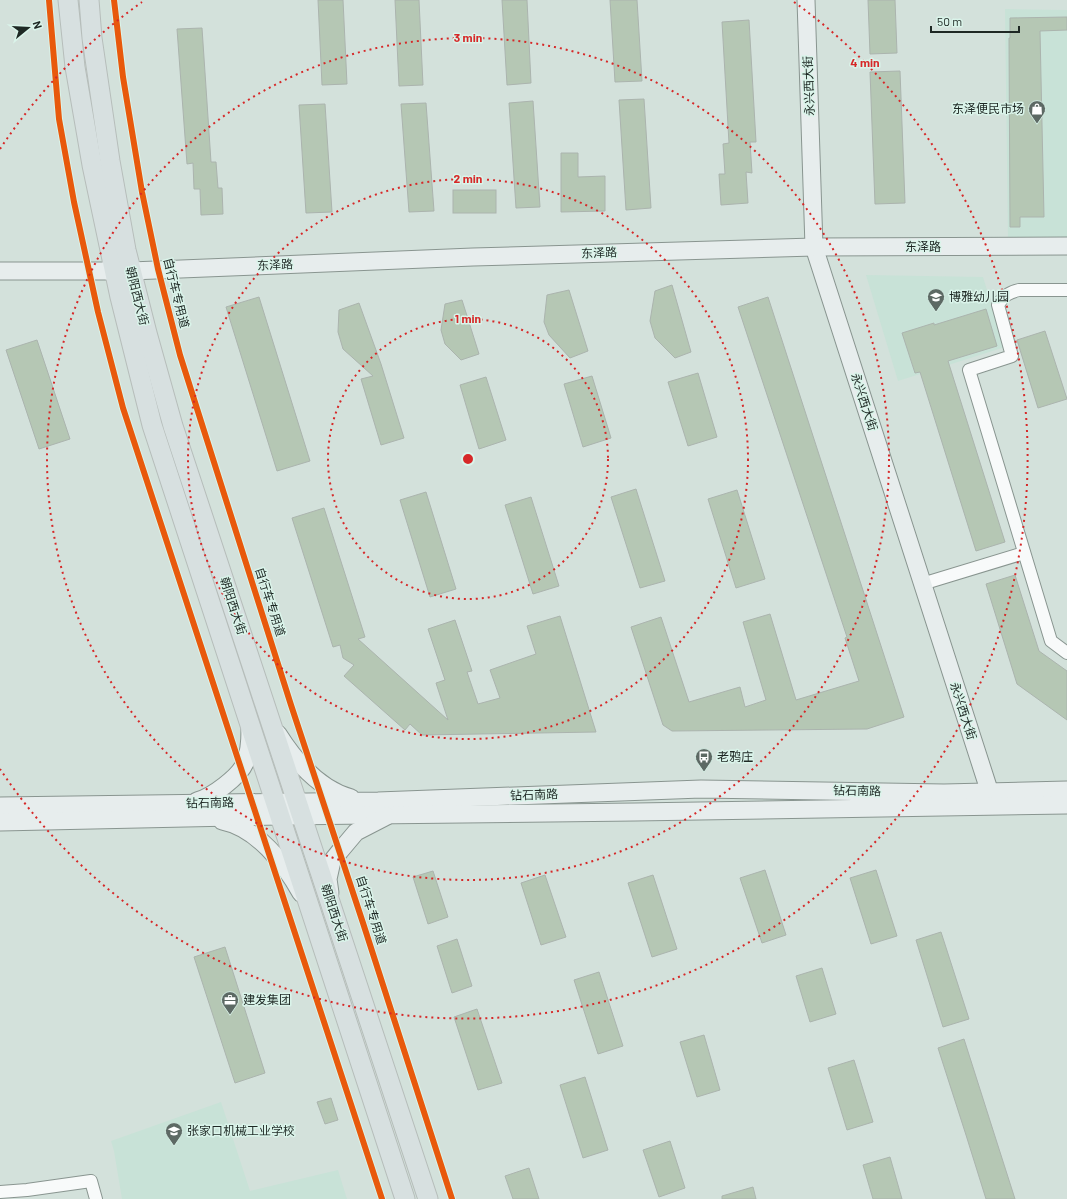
<svg xmlns="http://www.w3.org/2000/svg" width="1067" height="1199" font-family="Barlow,'Noto Sans SC',sans-serif">
	<style>
		.built { fill: #c8e2d7 }
		.building { fill: #b5c7b4; stroke: #abb4ae }
		.lines { fill: none; stroke-linecap: round; stroke-linejoin: round }
		.minor-casing { stroke: #899590; stroke-width: 14 }
		.secondary-casing { stroke: #899590; stroke-width: 19 }
		.primary-casing { stroke: #b6bdba; stroke-width: 21 }
		.minor { stroke: #f8fafa; stroke-width: 12 }
		.secondary { stroke: #e7eded; stroke-width: 17 }
		.primary { stroke: #d7e0e0; stroke-width: 19 }
		.cycleway-casing { stroke: #daf4ea; stroke-width: 8 }
		.cycleway { stroke: #e8590c; stroke-width: 6 }
		.ring { fill: none; stroke: #d62828; stroke-width: 2; stroke-dasharray: 2 4 }
		.labels { text-anchor: middle; stroke-width: 3; stroke-linejoin: round; paint-order: stroke }
		.street-label { font-size: 12px; fill: #1e2824; stroke: #daf4ea }
		.poi-label { font-size: 12px; fill: #1e2824; stroke: #daf4ea; text-anchor: start }
		.centre { fill: #d62828; stroke: #daf4ea; stroke-width: 2 }
		.ring-label { font-size: 12px; text-anchor: middle; font-weight: bold; fill: #d62828; stroke: #daf4ea; stroke-width: 3; stroke-linejoin: round; paint-order: stroke }
	</style>
	<rect width="100%" height="100%" fill="#d3e1db"/>
	<!-- built -->
	<g class="built">
		<path d="M1005,9L1067,10V238L1008,239Z"/>
		<path d="M866,275L983,277L1005,347L898,381Z"/>
		<path d="M221,1102L250,1191L338,1170L347,1199H122L114,1151L111,1141Z"/>
	</g>
	<!-- building -->
	<g class="building">
		<path d="M318,0H343L347,84L322,85Z"/>
		<path d="M395,0H419L423,85L399,86Z"/>
		<path d="M502,0H527L531,83L507,85Z"/>
		<path d="M610,0H637L642,81L615,82Z"/>
		<path d="M868,0H895L897,53L870,54Z"/>
		<path d="M1067,17V30L1040,31L1044,217H1020V227H1010L1009,38H1010V18Z"/>
		<path d="M749,20L756,142H750L752,173L746,172L748,203L721,205L719,174H725L723,144L729,143L722,22Z"/>
		<path d="M202,28L211,162H216L218,188H222L223,214L201,215L200,189H194L193,163L187,164L177,29Z"/>
		<path d="M900,71L905,203L875,204L870,72Z"/>
		<path d="M644,99L651,208L626,210L619,100Z"/>
		<path d="M533,101L540,207L516,208L509,103Z"/>
		<path d="M426,103L434,211L409,212L401,104Z"/>
		<path d="M325,104L332,212L306,213L299,105Z"/>
		<path d="M561,153H578V177L605,176V211L561,212Z"/>
		<rect x="453" y="190" width="43" height="23"/>
		<path d="M672,285L691,352L675,358L655,338L650,321L655,291Z"/>
		<path d="M569,290L588,351L570,358L549,335L544,322L547,295Z"/>
		<path d="M259,297L310,461L277,471L226,307Z"/>
		<path d="M768,297L904,717L867,729L672,731L663,725L631,627L661,617L689,702L740,687L745,707L766,700L743,622L770,614L796,700L859,681L845,638L847,637L738,307Z"/>
		<path d="M462,300L479,354L461,360L445,344L441,330L445,304Z"/>
		<path d="M359,303L381,364L404,438L381,445L361,379L373,376L343,349L338,332L339,310Z"/>
		<path d="M986,309L997,346L948,361L1005,542L976,551L920,372L915,373L902,333L934,323V325Z"/>
		<path d="M1045,331L1067,399L1038,408L1017,340Z"/>
		<path d="M37,340L70,439L39,449L6,350Z"/>
		<path d="M698,373L717,437L688,446L668,382Z"/>
		<path d="M592,376L611,438L583,447L564,384Z"/>
		<path d="M486,377L506,440L479,449L460,385Z"/>
		<path d="M636,489L665,581L640,588L611,497Z"/>
		<path d="M737,490L765,579L736,588L708,499Z"/>
		<path d="M426,492L456,589L430,597L400,500Z"/>
		<path d="M531,497L559,586L533,594L505,505Z"/>
		<path d="M324,508L365,637L358,639L448,720L436,683L445,680L428,629L455,620L472,671L467,672L478,704L500,698L490,670L536,654L527,626L560,616L596,732L422,735L410,724L405,730L344,676L354,665L343,658L340,645L333,647L292,518Z"/>
		<path d="M1015,575L1039,651L1067,671V720L1017,684L986,584Z"/>
		<path d="M765,870L786,935L762,943L740,878Z"/>
		<path d="M876,870L897,936L871,944L850,878Z"/>
		<path d="M433,871L448,917L428,924L413,877Z"/>
		<path d="M545,875L566,937L541,945L521,883Z"/>
		<path d="M653,875L677,949L652,957L628,883Z"/>
		<path d="M941,932L969,1019L943,1027L916,940Z"/>
		<path d="M457,939L472,986L452,993L437,946Z"/>
		<path d="M225,947L265,1073L235,1083L194,957Z"/>
		<path d="M822,968L836,1014L810,1022L796,976Z"/>
		<path d="M599,972L623,1046L598,1054L574,980Z"/>
		<path d="M477,1009L502,1083L478,1090L454,1017Z"/>
		<path d="M704,1035L720,1090L697,1097L680,1042Z"/>
		<path d="M964,1039L992,1127L1015,1199H986L966,1135L938,1048Z"/>
		<path d="M854,1060L873,1122L847,1130L828,1068Z"/>
		<path d="M585,1077L608,1150L583,1158L560,1085Z"/>
		<path d="M331,1098L338,1120L325,1124L317,1102Z"/>
		<path d="M670,1141L685,1188L659,1197L643,1150Z"/>
		<path d="M890,1157L902,1199H873L863,1165Z"/>
		<path d="M529,1168L539,1199H513L505,1176Z"/>
		<path d="M753,1187L756,1199H722V1196Z"/>
	</g>
	<g class="lines">
		<!-- minor casing -->
		<g class="minor-casing">
			<g id="minor">
				<path d="M1067,290H1019C1009,292 1003,296 998,305L1012,356L969,370L1051,641L1067,653"/>
				<path d="M922,584L1024,553"/>
				<path d="M0,1192L27,1190L91,1181L96,1199"/>
			</g>
		</g>
		<!-- secondary casing -->
		<g class="secondary-casing">
			<g id="secondary">
				<path d="M806,0L814,247L990,793"/>
				<path d="M0,271H131L473,257L814,247L1067,246"/>
				<path d="M278,734C295,761 319,789 351,798"/>
				<path d="M197,801C212,797 239,777 245,763C250,752 250,740 250,729"/>
				<path d="M0,806L378,801L701,789L944,793L1067,790"/>
				<path d="M222,821C257,828 284,863 301,893"/>
				<path d="M0,822L280,816L635,812L1067,805"/>
				<path d="M330,893L328,879L332,861L340,851L356,832L387,816"/>
			</g>
		</g>
		<!-- primary casing -->
		<g class="primary-casing">
			<g id="primary">
				<path d="M68,0L75,67L92,165L120,297L152,425L405,1199"/>
				<path d="M89,0L92,38L110,161L126,250L147,333L173,426L428,1199"/>
			</g>
		</g>
		<!-- minor -->
		<use href="#minor" class="minor"/>
		<!-- secondary -->
		<use href="#secondary" class="secondary"/>
		<!-- primary -->
		<use href="#primary" class="primary"/>
		<!-- cycleway casing -->
		<g class="cycleway-casing">
			<g id="cycleway">
				<path d="M49,0L59,119L74,202L98,312L123,408L382,1199"/>
				<path d="M114,0L123,77L142,192L158,269L180,355L291,705L363,923L452,1199"/>
			</g>
		</g>
		<!-- cycleway -->
		<use href="#cycleway" class="cycleway"/>
	</g>
	<!-- distance rings -->
	<g class="ring">
		<circle cx="468" cy="459" r="140"/>
		<circle cx="468" cy="459" r="280"/>
		<circle cx="468" cy="459" r="421"/>
		<path d="M0 149A561 561 0 0 1 142 2M794 2A561 561 0 1 1 0 769"/>
	</g>
	<!-- icons -->
	<defs>
		<g id="shop-pin" transform="scale(0.9)"><path d="M0 17L-7.5 6A9.5 9.5 0 1 1 7.5 6Z" fill="#5d6964" stroke="#daf4ea"/><path d="M-5-2.5h2.3a2.7 3.5 0 0 1 5.4 0H5L5.5 6h-11ZM-1.5-2.5h3a1.5 2.3 0 0 0-3 0Z" fill="#fff"/></g>
		<g id="school-pin" transform="scale(0.9)"><path d="M0 17L-7.5 6A9.5 9.5 0 1 1 7.5 6Z" fill="#5d6964" stroke="#daf4ea"/><path d="M0-5L7-2L0 1L-7-2ZM-4 1L0 2.5L4 1V4Q0 6-4 4Z" fill="#fff"/></g>
		<g id="bus-pin" transform="scale(0.9)"><path d="M0 17L-7.5 6A9.5 9.5 0 1 1 7.5 6Z" fill="#5d6964" stroke="#daf4ea"/><path d="M-5-6H5V4H4V6H2V4H-2V6H-4V4H-5ZM-3.5-4V0h7V-4ZM-3.5 1.2v1.5H-2V1.2ZM2 1.2v1.5H3.5V1.2Z" fill="#fff"/></g>
		<g id="office-pin" transform="scale(0.9)"><path d="M0 17L-7.5 6A9.5 9.5 0 1 1 7.5 6Z" fill="#5d6964" stroke="#daf4ea"/><path d="M-6-3h4V-5.5h4V-3h4V5H-6ZM-1-4.5V-3h2v-1.5ZM-6 0V1H6V0Z" fill="#fff"/></g>
	</defs>
	<g fill-rule="evenodd">
		<use href="#shop-pin" x="1037" y="109"/>
		<use href="#school-pin" x="936" y="297"/>
		<use href="#bus-pin" x="704" y="757"/>
		<use href="#office-pin" x="230" y="1000"/>
		<use href="#school-pin" x="174" y="1131"/>
	</g>
	<g class="labels">
		<!-- street labels -->
		<g class="street-label">
			<text transform="translate(809 86) rotate(-92)" y="4">永兴西大街</text>
			<text x="923" y="251">东泽路</text>
			<text transform="translate(599 253) rotate(-2)" y="4">东泽路</text>
			<text transform="translate(275 265) rotate(-2)" y="4">东泽路</text>
			<text transform="translate(176 293) rotate(76)" y="4">自行车专用道</text>
			<text transform="translate(137 296) rotate(76)" y="4">朝阳西大街</text>
			<text transform="translate(864 402) rotate(72)" y="4">永兴西大街</text>
			<text transform="translate(270 602) rotate(72)" y="4">自行车专用道</text>
			<text transform="translate(233 606) rotate(72)" y="4">朝阳西大街</text>
			<text transform="translate(963 711) rotate(72)" y="4">永兴西大街</text>
			<text transform="translate(857 791) rotate(1)" y="4">钻石南路</text>
			<text transform="translate(534 795) rotate(-2)" y="4">钻石南路</text>
			<text transform="translate(210 803) rotate(-1)" y="4">钻石南路</text>
			<text transform="translate(371 910) rotate(72)" y="4">自行车专用道</text>
			<text transform="translate(334 913) rotate(72)" y="4">朝阳西大街</text>
		</g>
		<!-- poi labels -->
		<g class="poi-label">
			<text x="1024" y="113" text-anchor="end">东泽便民市场</text>
			<text x="949" y="301">博雅幼儿园</text>
			<text x="717" y="761">老鸦庄</text>
			<text x="243" y="1004">建发集团</text>
			<text x="187" y="1135">张家口机械工业学校</text>
		</g>
	</g>
	<circle cx="468" cy="459" r="6" class="centre"/>
	<g class="ring-label">
		<text x="468" y="42">3 min</text>
		<text x="865" y="67">4 min</text>
		<text x="468" y="183">2 min</text>
		<text x="468" y="323">1 min</text>
	</g>
	<!-- north arrow -->
	<g transform="translate(28 28) rotate(72)" stroke="#daf4ea" stroke-width="3" paint-order="stroke">
	<path d="M0-3L7 15L0 10L-7 15Z" fill="#1e2824"/>
	<text y="-6" font-size="11" font-weight="bold" text-anchor="middle" fill="#1e2824">N</text>
	</g>
	<!-- scale -->
	<path d="M931 26v6h88v-6" fill="none" stroke="#1e2824" stroke-width="2"/>
	<text x="937" y="26" font-size="12" fill="#1e2824" stroke="#daf4ea" stroke-width="3" paint-order="stroke">50 m</text>
</svg>
